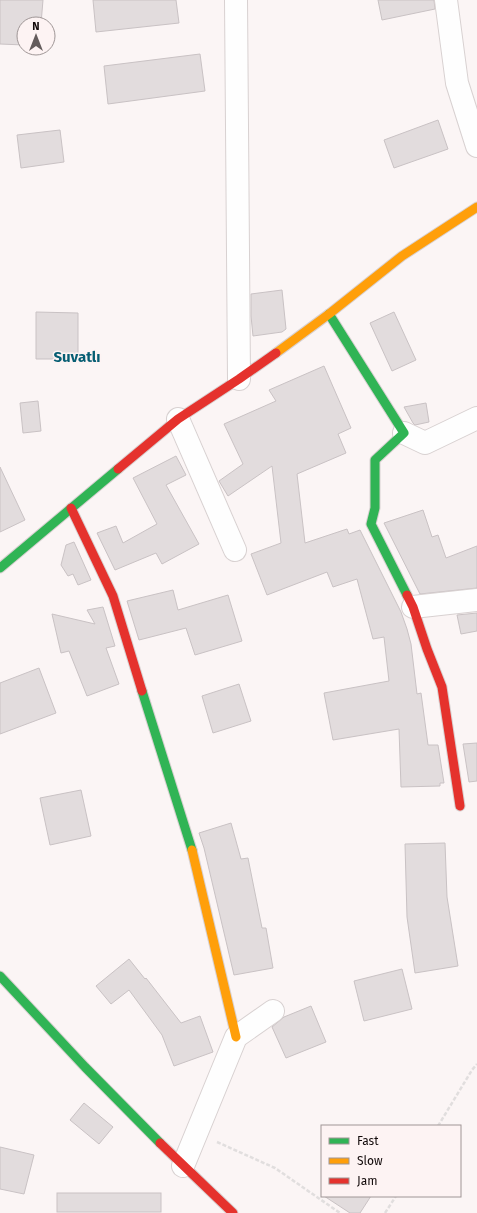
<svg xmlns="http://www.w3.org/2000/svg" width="477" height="1213" font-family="'Fira Sans',sans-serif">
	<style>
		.building { fill: #e2dcdd; stroke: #c9c2c4 }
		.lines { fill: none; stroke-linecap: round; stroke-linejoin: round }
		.street-casing { stroke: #d8d1d1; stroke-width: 24 }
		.fast-casing { stroke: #d8d1d1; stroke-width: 11 }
		.slow-casing { stroke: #d8d1d1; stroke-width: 11 }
		.jam-casing { stroke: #d8d1d1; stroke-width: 11 }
		.path { stroke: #e1dede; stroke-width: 2.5; stroke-dasharray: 4 2; stroke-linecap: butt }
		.street { stroke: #fefefe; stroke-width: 22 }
		.fast { stroke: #30b455; stroke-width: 9 }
		.slow { stroke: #ff9f0a; stroke-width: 9 }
		.jam { stroke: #e5322d; stroke-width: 9 }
		.labels { text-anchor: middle; stroke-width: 3; stroke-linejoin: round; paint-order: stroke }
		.quarter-label { font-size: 15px; font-weight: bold; fill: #065e73; stroke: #fdf3f3 }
	</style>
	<rect width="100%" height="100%" fill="#fbf5f5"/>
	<!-- building -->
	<g class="building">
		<path d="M0,0H43L41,24H24V45L0,44Z"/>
		<path d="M93,0H176L179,23L96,32Z"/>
		<path d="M378,0H434L435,9L382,20Z"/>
		<path d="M200,54L205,91L108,104L104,66Z"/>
		<path d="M438,120L448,149L394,168L384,140Z"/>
		<path d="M60,130L64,162L21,168L17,135Z"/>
		<path d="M282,290L286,329L282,332L253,336L251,316V294Z"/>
		<path d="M36,312L78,313V359H36Z"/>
		<path d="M394,312L416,360L392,371L370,323Z"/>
		<path d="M324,366L351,428L338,434L346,453L297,474L305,543L347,529L349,534L360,530L401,612L407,629L411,644L417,694L421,693L428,745H438L444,783H440V786L401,787L399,729L333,740L324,693L389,681L384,637L373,639L357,579L333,587L327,572L267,595L251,554L281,543L272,466L228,496L219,481L243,464L224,424L276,401L269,390Z"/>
		<path d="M38,401L41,431L23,433L20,403Z"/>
		<path d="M426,403L429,422L415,425L413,423L404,407Z"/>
		<path d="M176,456L186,475L166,485L199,544L162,564L156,553L115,570L97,533L116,526L123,543L157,524L133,478Z"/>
		<path d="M0,467L25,520L0,532Z"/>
		<path d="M423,510L432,537L438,535L446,558L477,546V588L420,594L384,523Z"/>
		<path d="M74,542L91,580L78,585L73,574L68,576L61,565L66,545Z"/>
		<path d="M173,590L178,610L228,595L242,641L195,655L186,628L139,640L127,601Z"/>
		<path d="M103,607L115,646L106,648L119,684L87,696L69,651L61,653L52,614L95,624L87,610Z"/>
		<path d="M477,613V631L461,634L457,615Z"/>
		<path d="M39,668L56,713L0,734V683Z"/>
		<path d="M239,684L251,721L213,733L202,696Z"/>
		<path d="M477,743V781L469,782L463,744Z"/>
		<path d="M81,790L91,836L50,845L40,798Z"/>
		<path d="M231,823L241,859L248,858L262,928H266L273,968L234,975L204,848L199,833Z"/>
		<path d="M445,843L447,897L458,966L415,973L407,917L405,844Z"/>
		<path d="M129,959L145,979L146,978L181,1023L200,1016L213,1052L174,1066L162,1035L129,990L111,1004L96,986Z"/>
		<path d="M402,969L412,1009L364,1021L354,981Z"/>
		<path d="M311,1006L326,1042L286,1058L272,1027L284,1017Z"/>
		<path d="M84,1103L113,1127L99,1144L70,1120Z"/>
		<path d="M0,1147L34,1155L24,1194L0,1189Z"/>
		<rect x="57" y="1193" width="104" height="19"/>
		<path d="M324,1196H371L360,1213H350Z"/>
	</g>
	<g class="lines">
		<!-- street casing -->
		<g class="street-casing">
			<g id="street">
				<path d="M236,0L239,379"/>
				<path d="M446,0L457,83L477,146"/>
				<path d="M178,419L235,550"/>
				<path d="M404,433L425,443L477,418"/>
				<path d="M413,607L477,600"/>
				<path d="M183,1166L236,1037L273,1011"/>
			</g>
		</g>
		<!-- fast casing -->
		<g class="fast-casing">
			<g id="fast">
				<path d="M329,314L404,433L375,460V508L371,524L407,595"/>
				<path d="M0,568L118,469"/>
				<path d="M142,691L192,850"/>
				<path d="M0,976L85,1067L160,1143"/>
			</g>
		</g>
		<!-- slow casing -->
		<g class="slow-casing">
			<g id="slow">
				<path d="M276,353L329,314L402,256L477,207"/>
				<path d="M192,850L236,1037"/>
			</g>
		</g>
		<!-- jam casing -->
		<g class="jam-casing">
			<g id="jam">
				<path d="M118,469L178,419L239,379L276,353"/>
				<path d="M71,508L113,596L142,691"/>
				<path d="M407,595L413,607L427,649L442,687L460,806"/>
				<path d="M160,1143L233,1213"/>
			</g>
		</g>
		<!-- path -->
		<g class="path">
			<path d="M438,1126L472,1070L477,1064"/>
			<path d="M217,1142L275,1168L340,1213"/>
			<path d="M385,1213L396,1196"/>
		</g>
		<!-- street -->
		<use href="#street" class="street"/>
		<!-- fast -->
		<use href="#fast" class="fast"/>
		<!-- slow -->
		<use href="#slow" class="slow"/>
		<!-- jam -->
		<use href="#jam" class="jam"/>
	</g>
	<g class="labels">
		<!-- quarter labels -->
		<g class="quarter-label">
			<text x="77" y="362">Suvatlı</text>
		</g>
	</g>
	<!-- legend -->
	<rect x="321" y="1125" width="140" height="72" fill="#fdf3f3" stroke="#9f9696"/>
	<rect x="329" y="1138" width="20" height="6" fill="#30b455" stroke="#9f9696"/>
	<text x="357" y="1145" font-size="12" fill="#120a0a">Fast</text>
	<rect x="329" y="1158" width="20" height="6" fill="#ff9f0a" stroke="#9f9696"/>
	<text x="357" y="1165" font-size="12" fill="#120a0a">Slow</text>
	<rect x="329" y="1178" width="20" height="6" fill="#e5322d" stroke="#9f9696"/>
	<text x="357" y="1185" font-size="12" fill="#120a0a">Jam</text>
	<!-- north arrow -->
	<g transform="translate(36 36)"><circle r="19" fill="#fdf3f3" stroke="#9f9696"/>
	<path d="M0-3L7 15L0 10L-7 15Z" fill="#645c5c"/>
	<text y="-6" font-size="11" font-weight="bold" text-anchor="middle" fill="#120a0a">N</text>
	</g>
</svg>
